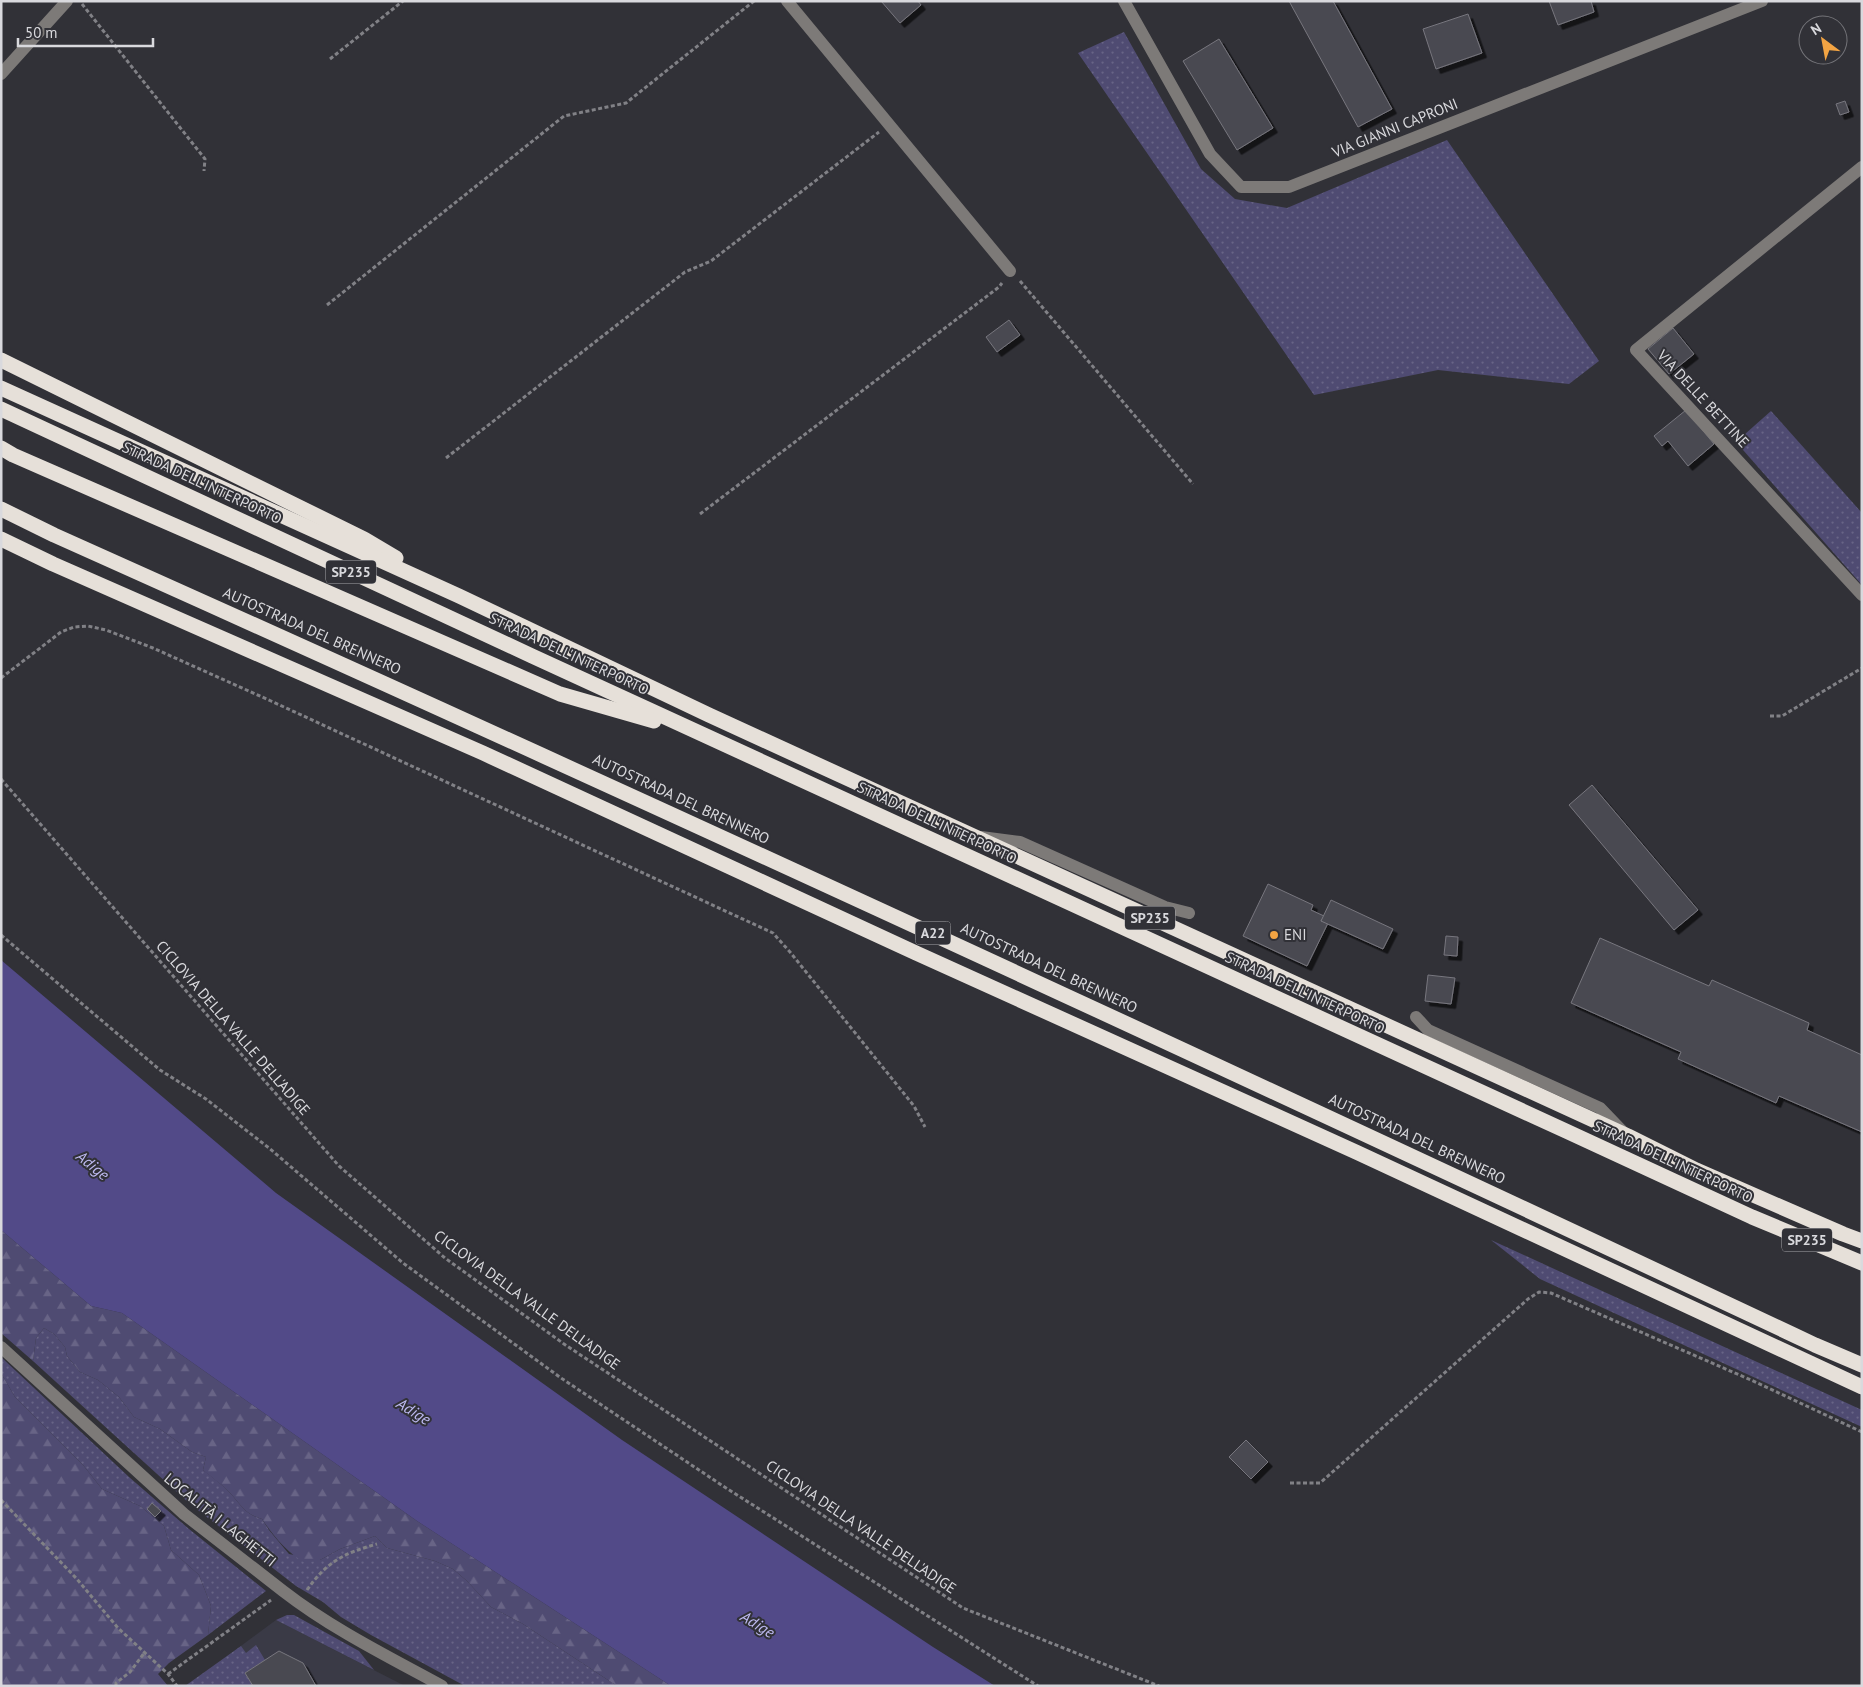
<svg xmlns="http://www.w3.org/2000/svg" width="1863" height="1687" font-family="'PT Sans',sans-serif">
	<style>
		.built { fill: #3a3a46 }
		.grass { fill: url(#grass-dots) }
		.forest { fill: url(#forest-firs) }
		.water { fill: #524a88 }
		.building { fill: #4a4a51; stroke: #77767e; filter: url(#shadow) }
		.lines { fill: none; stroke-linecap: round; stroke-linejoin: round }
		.path { stroke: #818186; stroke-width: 3; stroke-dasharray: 4 2.5; stroke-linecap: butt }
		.minor { stroke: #7d7a78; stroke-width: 12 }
		.highway { stroke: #e6e0d9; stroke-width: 15 }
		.poi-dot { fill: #f3a443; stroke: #313137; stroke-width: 2 }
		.labels { text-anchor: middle; stroke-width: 4; stroke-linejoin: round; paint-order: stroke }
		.shield { fill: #313137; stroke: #a7a7ab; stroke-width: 1 }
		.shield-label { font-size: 14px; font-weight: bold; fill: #d9d9dd }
		.street-label { font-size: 15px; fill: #d9d9dd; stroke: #313137 }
		.poi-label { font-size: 15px; fill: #d9d9dd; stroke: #313137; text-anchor: start }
		.water-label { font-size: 16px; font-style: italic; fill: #bebaf1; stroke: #313137 }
	</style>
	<defs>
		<pattern id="grass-dots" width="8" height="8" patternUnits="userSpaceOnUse" patternTransform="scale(1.25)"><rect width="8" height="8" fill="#4f4b72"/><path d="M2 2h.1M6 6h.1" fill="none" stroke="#686486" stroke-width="1.8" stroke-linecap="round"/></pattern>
		<pattern id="forest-firs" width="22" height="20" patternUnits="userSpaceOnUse" patternTransform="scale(1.25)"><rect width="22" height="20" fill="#4f4b72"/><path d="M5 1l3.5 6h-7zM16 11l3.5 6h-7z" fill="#686486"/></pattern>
		<filter id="shadow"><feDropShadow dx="4.5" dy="4.5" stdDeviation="0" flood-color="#0009"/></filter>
	</defs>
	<rect width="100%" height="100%" fill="#313137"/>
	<!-- built -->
	<path class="built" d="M276,1620L405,1686H243L226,1657Z"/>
	<!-- grass -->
	<g class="grass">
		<path d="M1124,32L1201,169L1235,199L1287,208L1447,140L1599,361L1569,384L1438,370L1314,395L1078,53Z"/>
		<path d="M1771,411L1862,513V585L1736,442Z"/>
		<path d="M1491,1240L1862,1410V1427L1540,1279Z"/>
		<path d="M44,1328L54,1334L65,1347L67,1356L80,1372L98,1380L119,1397L134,1417L160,1429L192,1452L206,1457L203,1470C213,1478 223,1485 231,1494C241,1505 246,1515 262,1519L269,1530L289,1554L320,1560L340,1549L375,1536L387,1548L435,1561L453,1569L467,1581L491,1607L523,1624L617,1686H465L371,1635L341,1617L323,1602L296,1586L190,1504L33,1361L36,1338Z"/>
		<path d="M1,1357L129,1477L189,1529L266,1591L208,1635L211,1606L199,1575L171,1550L164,1526L140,1506L102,1489L83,1465L15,1397L1,1373Z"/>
		<path d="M287,1615H294L359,1651L374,1670L276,1620Z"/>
		<path d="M256,1645L265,1660L245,1673L253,1686H185L241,1646L246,1653Z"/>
	</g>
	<!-- forest -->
	<g class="forest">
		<path d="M1,1230L91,1306L122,1313L417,1521L671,1686H617L523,1624L491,1607L467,1581L453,1569L435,1561L387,1548L375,1536L340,1549L320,1560L305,1563C287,1552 274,1537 262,1519C246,1515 241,1505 231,1494C223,1485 212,1478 203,1470L206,1457L192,1452L160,1429L134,1417L119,1397L98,1380L80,1372L67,1356L65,1347L54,1334L44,1328L36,1338L33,1361L1,1333Z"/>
		<path d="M1,1373L15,1397L83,1465L102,1489L140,1506L164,1526L171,1550L199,1575L211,1606L208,1635L169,1663L158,1674L168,1686H1Z"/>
	</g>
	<!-- water -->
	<path class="water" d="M1,960L276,1193L622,1440L933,1647L995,1686H671L417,1521L122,1313L91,1306L1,1230Z"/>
	<!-- building -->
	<g class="building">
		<path d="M881,1H918L921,5L900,23Z"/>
		<path d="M1289,1H1333L1392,109L1358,127Z"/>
		<path d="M1549,1H1591L1594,12L1558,25Z"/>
		<path d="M1468,14L1482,53L1436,69L1423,29Z"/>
		<path d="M1219,39L1273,128L1237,150L1183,61Z"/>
		<path d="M1845,101L1849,112L1840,115L1836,104Z"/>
		<path d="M1009,320L1020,335L997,352L986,337Z"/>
		<path d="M1673,328L1694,354L1669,374L1648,349Z"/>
		<path d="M1686,410L1714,444L1688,466L1668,441L1662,446L1654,436Z"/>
		<path d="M1592,785L1698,910L1674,930L1569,805Z"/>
		<path d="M1268,884L1313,905L1311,910L1324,916L1321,921L1328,923L1307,966L1243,936Z"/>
		<path d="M1331,900L1393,929L1383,949L1321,921Z"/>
		<path d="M1446,936L1458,937L1457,956L1444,955Z"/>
		<path d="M1600,938L1709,986L1712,980L1809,1023L1807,1030L1862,1055V1132L1779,1096L1776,1103L1678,1059L1681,1052L1571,1003Z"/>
		<path d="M1428,975L1455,978L1451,1004L1425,1001Z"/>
		<path d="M1246,1440L1268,1462L1251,1479L1229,1457Z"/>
		<path d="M152,1503L161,1511L155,1517L147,1509Z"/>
		<path d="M279,1651L303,1663L316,1686H253L245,1673Z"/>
	</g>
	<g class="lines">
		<!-- path -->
		<g class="path">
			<path d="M82,4L205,159L204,171"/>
			<path d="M330,59L403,1"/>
			<path d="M1020,281L1193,484"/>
			<path d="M327,305L564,116L626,103L754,1"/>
			<path d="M446,458L685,272L711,261L879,132"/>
			<path d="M700,514L999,287L1002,283"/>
			<path d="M1,678L61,632L74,627L88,626L106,630L153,648L271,701L773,933L790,952L914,1106L925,1127"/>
			<path d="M1770,716H1782L1862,668"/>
			<path d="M1,779L339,1166L445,1258L564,1344L963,1608L1159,1686"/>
			<path d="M1,935L160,1070L206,1099L269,1148L403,1263L561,1378L723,1486L1038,1686"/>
			<path d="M1290,1483H1320L1528,1299L1539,1292L1551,1293L1751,1380L1862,1432"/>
			<path d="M1,1500L76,1578L118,1628L168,1674L177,1686"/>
			<path d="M307,1590C327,1561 345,1553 377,1544"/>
			<path d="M168,1674L271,1600"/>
			<path d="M116,1686V1683L130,1672L145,1652"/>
		</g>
		<!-- minor -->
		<g class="minor">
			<path d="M787,1L1010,271"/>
			<path d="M1124,1L1210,154L1241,187H1289L1762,1"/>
			<path d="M1,74L67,1"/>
			<path d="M1862,167L1636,350L1862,595"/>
			<path d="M981,837L1020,842L1165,907L1189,913"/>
			<path d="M1416,1017L1428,1030L1600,1108L1624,1133"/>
			<path d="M1,1347L184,1514L283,1591C332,1629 389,1657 442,1686"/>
		</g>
		<!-- highway -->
		<g class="highway">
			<path d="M1,360L364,539L396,558"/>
			<path d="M1,388L459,596L709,715L1628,1136L1696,1170L1843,1234L1862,1241"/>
			<path d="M1,409L532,656L1566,1131L1752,1217L1862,1263"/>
			<path d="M1,448L13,455L560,694L654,721"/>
			<path d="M1,509L54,535C644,799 1230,1070 1815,1345L1862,1365"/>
			<path d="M1,539L53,564L483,753L916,953L1356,1152L1862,1387"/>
		</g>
	</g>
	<!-- markers -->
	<circle class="poi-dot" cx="1274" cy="935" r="5"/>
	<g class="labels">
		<!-- shield labels -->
		<g class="shield">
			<rect x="326" y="560.5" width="50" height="23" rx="4"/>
			<rect x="1125" y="906.5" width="50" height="23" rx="4"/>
			<rect x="915.5" y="921.5" width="35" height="23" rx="4"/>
			<rect x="1782" y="1228.5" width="50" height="23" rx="4"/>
		</g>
		<g class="shield-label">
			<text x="351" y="577">SP235</text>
			<text x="1150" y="923">SP235</text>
			<text x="933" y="938">A22</text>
			<text x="1807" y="1245">SP235</text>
		</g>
		<!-- street labels -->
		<g class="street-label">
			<text transform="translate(1395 128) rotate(-22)" y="5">VIA GIANNI CAPRONI</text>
			<text transform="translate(1703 399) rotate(47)" y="5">VIA DELLE BETTINE</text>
			<text transform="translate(202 483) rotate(25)" y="5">STRADA DELL'INTERPORTO</text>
			<text transform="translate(312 631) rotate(24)" y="5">AUTOSTRADA DEL BRENNERO</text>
			<text transform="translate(569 654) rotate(25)" y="5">STRADA DELL'INTERPORTO</text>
			<text transform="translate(681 799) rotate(25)" y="5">AUTOSTRADA DEL BRENNERO</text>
			<text transform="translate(937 823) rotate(25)" y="5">STRADA DELL'INTERPORTO</text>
			<text transform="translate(1049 968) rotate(25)" y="5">AUTOSTRADA DEL BRENNERO</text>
			<text transform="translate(1305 993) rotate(25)" y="5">STRADA DELL'INTERPORTO</text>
			<text transform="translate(233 1028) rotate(49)" y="5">CICLOVIA DELLA VALLE DELL'ADIGE</text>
			<text transform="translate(1417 1139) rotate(25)" y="5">AUTOSTRADA DEL BRENNERO</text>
			<text transform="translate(1673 1162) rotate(25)" y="5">STRADA DELL'INTERPORTO</text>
			<text transform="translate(527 1300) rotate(36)" y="5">CICLOVIA DELLA VALLE DELL'ADIGE</text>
			<text transform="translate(220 1520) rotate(39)" y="5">LOCALITÀ I LAGHETTI</text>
			<text transform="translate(861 1527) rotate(34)" y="5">CICLOVIA DELLA VALLE DELL'ADIGE</text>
		</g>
		<!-- poi labels -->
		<g class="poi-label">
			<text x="1284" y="940">ENI</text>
		</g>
		<!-- water labels -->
		<g class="water-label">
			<text transform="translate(93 1165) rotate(39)" y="6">Adige</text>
			<text transform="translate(414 1411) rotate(32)" y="6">Adige</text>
			<text transform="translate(758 1624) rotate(32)" y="6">Adige</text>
		</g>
	</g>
	<!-- border -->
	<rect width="1863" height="1687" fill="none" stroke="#d9d9dd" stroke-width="5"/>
	<!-- north arrow -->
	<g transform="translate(1823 40) rotate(328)"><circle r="24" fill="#313137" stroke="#747479"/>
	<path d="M0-4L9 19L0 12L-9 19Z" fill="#f3a443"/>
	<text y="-8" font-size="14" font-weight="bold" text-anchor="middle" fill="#d9d9dd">N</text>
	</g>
	<!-- scale -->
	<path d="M18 38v8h135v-8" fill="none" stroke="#d9d9dd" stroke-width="2.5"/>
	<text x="25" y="38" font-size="15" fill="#d9d9dd" stroke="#313137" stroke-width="4" paint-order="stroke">50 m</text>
</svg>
